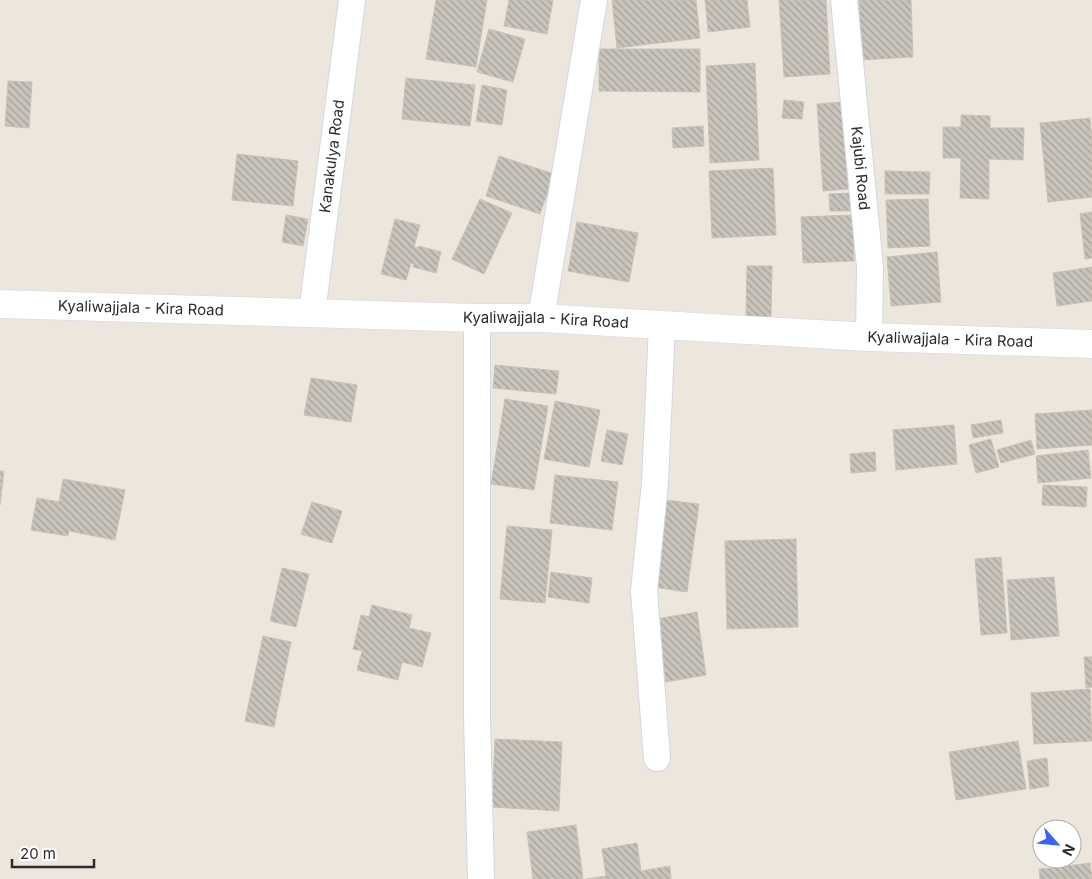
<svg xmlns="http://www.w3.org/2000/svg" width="1092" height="879" font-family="Inter,sans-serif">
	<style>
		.building { fill: url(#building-back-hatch); stroke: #c9c2b6 }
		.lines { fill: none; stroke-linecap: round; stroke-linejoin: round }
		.minor-casing { stroke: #d2d6e4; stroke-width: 28 }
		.tertiary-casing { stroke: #d2d6e4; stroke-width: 29 }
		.minor { stroke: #fff; stroke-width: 26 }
		.tertiary { stroke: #fff; stroke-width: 28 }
		.labels { text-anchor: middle; stroke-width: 5; stroke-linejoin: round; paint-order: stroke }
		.street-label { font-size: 15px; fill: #2b2b2b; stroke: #fff }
	</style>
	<defs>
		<pattern id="building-back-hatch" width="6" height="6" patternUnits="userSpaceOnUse" patternTransform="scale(1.25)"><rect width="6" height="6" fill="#c9c4bb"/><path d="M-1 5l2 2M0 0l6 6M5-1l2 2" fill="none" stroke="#a39f98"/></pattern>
	</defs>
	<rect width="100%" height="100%" fill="#ede6dc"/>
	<!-- building -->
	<g class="building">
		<path d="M436,0H487L476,67L426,59Z"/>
		<path d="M509,0H553L547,34L504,26Z"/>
		<path d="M612,0H696L700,38L617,48Z"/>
		<path d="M705,0H747L750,27L708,32Z"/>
		<path d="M779,0H826L830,74L784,77Z"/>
		<path d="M859,0H911L913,57L861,60Z"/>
		<path d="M489,29L525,39L513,82L477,72Z"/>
		<path d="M599,49H700V92L599,91Z"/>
		<path d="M755,63L759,160L710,163L706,66Z"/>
		<path d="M406,78L475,85L470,126L402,119Z"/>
		<path d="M8,81L32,82L29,128L5,126Z"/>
		<path d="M482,85L507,90L502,125L476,121Z"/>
		<path d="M784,100L804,102L802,119L782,118Z"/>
		<path d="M842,102L848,189L823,191L817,104Z"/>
		<path d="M961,115L990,116V128H1024L1023,160L989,159V199L960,198L961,158H943V127H961Z"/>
		<path d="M1090,118L1092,141V197L1048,202L1040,123Z"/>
		<path d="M703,126L704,146L673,148L672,128Z"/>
		<path d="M237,154L298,161L293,206L232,200Z"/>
		<path d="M499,156L554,174L540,214L486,196Z"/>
		<path d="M773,168L776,235L712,238L709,171Z"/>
		<path d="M885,171L930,172L929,194H885Z"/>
		<path d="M853,193V211H830L829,194Z"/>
		<path d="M480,199L512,213L484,274L452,259Z"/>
		<path d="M928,199L930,246L888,248L886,200Z"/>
		<path d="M1092,212V258L1085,259L1080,214Z"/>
		<path d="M286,215L308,219L303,246L282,242Z"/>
		<path d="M853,215L854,261L803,263L801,217Z"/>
		<path d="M395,219L420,225L414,247L419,248V246L441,252L436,273L413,267L414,264L411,263L406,280L381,274Z"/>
		<path d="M577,222L638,233L629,282L568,271Z"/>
		<path d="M937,252L941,302L891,306L887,257Z"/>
		<path d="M747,266H772L771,318H746Z"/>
		<path d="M1092,267V301L1057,306L1053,273Z"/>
		<path d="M495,365L559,371L556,394L493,388Z"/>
		<path d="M311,378L357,385L351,422L304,415Z"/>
		<path d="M505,399L548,406L534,490L491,484Z"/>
		<path d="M555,401L600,410L589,467L544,459Z"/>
		<path d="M1092,410V445L1037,449L1035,414Z"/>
		<path d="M1001,420L1003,433L973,438L971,425Z"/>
		<path d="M954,425L957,464L896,470L893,430Z"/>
		<path d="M607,430L628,434L622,465L601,461Z"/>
		<path d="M991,439L999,467L976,473L969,445Z"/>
		<path d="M1031,440L1035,454L1001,463L997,450Z"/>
		<path d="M1088,450L1091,478L1038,483L1036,456Z"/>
		<path d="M875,452L876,471L851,473L850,454Z"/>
		<path d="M0,471H4L0,505Z"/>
		<path d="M555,475L618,482L612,530L550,523Z"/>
		<path d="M63,479L125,490L115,540L69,531L68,536L31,530L37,498L59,502Z"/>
		<path d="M1043,485L1087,487L1086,507L1042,505Z"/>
		<path d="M665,500L699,504L687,592L654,587Z"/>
		<path d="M312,502L342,511L332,543L301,534Z"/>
		<path d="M507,526L552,530L545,603L500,599Z"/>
		<path d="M796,539L798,627L727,629L725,541Z"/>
		<path d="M1001,557L1007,633L981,635L975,559Z"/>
		<path d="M282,568L309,574L296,627L270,621Z"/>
		<path d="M551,572L592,578L589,603L548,597Z"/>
		<path d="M1054,577L1059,636L1011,640L1007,580Z"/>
		<path d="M372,605L412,615L409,628L431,633L422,667L402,662L398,680L357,670L362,651L353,649L361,615L369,617Z"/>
		<path d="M697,612L706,675L666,682L656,619Z"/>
		<path d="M263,636L291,642L274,727L245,721Z"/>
		<path d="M1084,657H1092V687L1086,688Z"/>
		<path d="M1090,689L1092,741L1034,744L1031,693Z"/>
		<path d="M495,739L562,742L559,811L492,807Z"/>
		<path d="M1018,741L1026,789L956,800L949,752Z"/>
		<path d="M1047,758L1049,786L1030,789L1027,761Z"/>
		<path d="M576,825L583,879H533L527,832Z"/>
		<path d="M637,843L641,871L670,866L671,879H587L606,876L602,849Z"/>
		<path d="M1052,859H1067V866L1090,863L1092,879H1040L1039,869L1053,868Z"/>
	</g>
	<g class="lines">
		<!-- minor casing -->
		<g class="minor-casing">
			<g id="minor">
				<path id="s1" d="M844,0L870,267L869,337"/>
				<path id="s2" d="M312,313L352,0"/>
				<path d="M477,318V716L481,879"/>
				<path d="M541,318L594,0"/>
				<path d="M657,758L644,591L655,483L662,326"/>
			</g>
		</g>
		<!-- tertiary casing -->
		<g class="tertiary-casing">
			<g id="tertiary">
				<path id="s3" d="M0,304L477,318H541L869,337L1092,344"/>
			</g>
		</g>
		<!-- minor -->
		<use href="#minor" class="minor"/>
		<!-- tertiary -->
		<use href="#tertiary" class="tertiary"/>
	</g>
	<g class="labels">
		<!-- street labels -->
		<g class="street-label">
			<text dy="5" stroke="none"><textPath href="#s2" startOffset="158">Kanakulya Road</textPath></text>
			<text dy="5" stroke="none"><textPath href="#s1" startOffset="169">Kajubi Road</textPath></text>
			<text dy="5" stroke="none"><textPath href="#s3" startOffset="141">Kyaliwajjala - Kira Road</textPath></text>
			<text dy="5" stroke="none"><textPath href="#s3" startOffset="546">Kyaliwajjala - Kira Road</textPath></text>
			<text dy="5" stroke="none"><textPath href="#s3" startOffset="951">Kyaliwajjala - Kira Road</textPath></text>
		</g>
	</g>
	<!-- north arrow -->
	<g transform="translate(1057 844) rotate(117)"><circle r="24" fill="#ffffff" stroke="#aaaaaa"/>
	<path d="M0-4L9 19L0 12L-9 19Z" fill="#3863ff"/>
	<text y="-8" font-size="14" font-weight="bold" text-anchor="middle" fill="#2b2b2b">N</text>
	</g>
	<!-- scale -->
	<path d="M12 859v8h82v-8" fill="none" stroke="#2b2b2b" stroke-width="2.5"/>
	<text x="20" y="859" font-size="15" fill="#2b2b2b" stroke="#ffffff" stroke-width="4" paint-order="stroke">20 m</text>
</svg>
